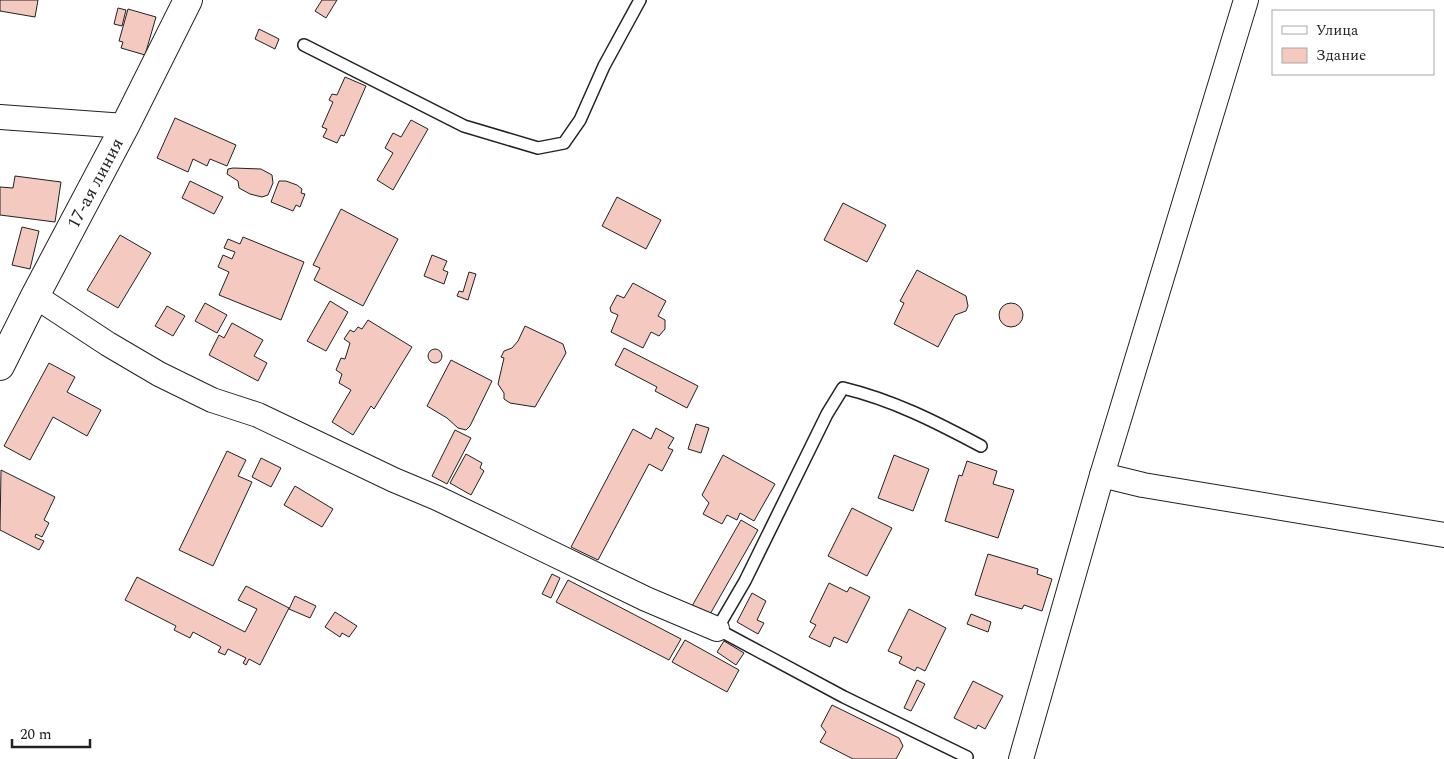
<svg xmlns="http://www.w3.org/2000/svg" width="1444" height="759" font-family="Spectral,serif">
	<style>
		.building { fill: #f3c9c0; stroke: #222 }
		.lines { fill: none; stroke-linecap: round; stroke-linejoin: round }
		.service-casing { stroke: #222; stroke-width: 14 }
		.minor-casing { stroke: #222; stroke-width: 26 }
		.tertiary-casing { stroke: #222; stroke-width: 30 }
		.service { stroke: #fff; stroke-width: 11 }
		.minor { stroke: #fff; stroke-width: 24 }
		.tertiary { stroke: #fff; stroke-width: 28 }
		.labels { text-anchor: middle; stroke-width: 4; stroke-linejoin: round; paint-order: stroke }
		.street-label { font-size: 18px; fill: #222; stroke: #fff }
	</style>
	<rect width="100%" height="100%" fill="#fff"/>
	<!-- building -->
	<g class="building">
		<path d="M0,0H38L35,17L0,11Z"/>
		<path d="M322,0H337L326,18L315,11Z"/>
		<path d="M118,8L126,10L122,26L114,24Z"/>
		<path d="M128,9L156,17L145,55L121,48L123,42L119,41Z"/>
		<path d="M259,29L279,39L275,49L255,39Z"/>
		<path d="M345,77L366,86L344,136L341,135L337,143L323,137L327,129L322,127L333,102L329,100L332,94L337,95Z"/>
		<path d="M175,118L236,145L227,166L210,159L207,166L193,159L188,172L157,158Z"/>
		<path d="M411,120L428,129L393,190L377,180L393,153L385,148L393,133L401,137Z"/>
		<path d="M233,168L261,169L272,175L273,183L268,195L262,197L250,194L239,188L238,181L227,174L228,169Z"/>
		<path d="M15,176L61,182L55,222L0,215V187L13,188Z"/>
		<path d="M190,181L223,197L214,214L182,198Z"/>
		<path d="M279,181H286L297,185L302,189L301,193L305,194L300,207L296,205L293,211L271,202Z"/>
		<path d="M617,197L661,220L646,249L602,226Z"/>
		<path d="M843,203L886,225L867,262L824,240Z"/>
		<path d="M341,209L398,239L363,306L314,280L320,268L313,265Z"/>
		<path d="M22,227L39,231L30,269L12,265Z"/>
		<path d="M120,235L151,253L118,308L87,290Z"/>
		<path d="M243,237L304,262L281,320L219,295L229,272L218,267L223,255L232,259L235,252L224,248L228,239L240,244Z"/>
		<path d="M432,255L447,261L443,270L448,272L444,284L424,276Z"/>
		<path d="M917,270L966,296L968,306L966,311L955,315L938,347L894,324L904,303L900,301Z"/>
		<path d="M469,272L476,274L468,300L457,296L459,291L463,292Z"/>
		<path d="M633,283L666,301L658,316L665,320V329L659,336L651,332L643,348L611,332L618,315L611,312L610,308L617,295L624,298Z"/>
		<path d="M330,301L348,312L326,351L307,341Z"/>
		<path d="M205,303L227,315L217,333L195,321Z"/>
		<circle cx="1011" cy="315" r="12"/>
		<path d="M167,306L185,316L173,336L155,326Z"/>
		<path d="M368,320L412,347L374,409L371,406L353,435L332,422L351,390L339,383L342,374L336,370L341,358L345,359L350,343L344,339L350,330L354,332L358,327L362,329Z"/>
		<path d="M232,323L263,340L254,356L267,363L258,381L209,355L219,335L224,338Z"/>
		<path d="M525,326L563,344L566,353L535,407L510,403L504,399V393L498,384L504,358L501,357L504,351L512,348L518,341Z"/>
		<path d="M624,348L698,386L687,408L655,391L657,387L615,365Z"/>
		<circle cx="435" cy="356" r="7"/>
		<path d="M451,360L492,381L470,426L466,430L458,428L447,418L427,406Z"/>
		<path d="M49,363L75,377L67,392L101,410L87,436L53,417L30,460L4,446Z"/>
		<path d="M696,424L709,428L701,453L688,449Z"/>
		<path d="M656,428L674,438L668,448L673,450L662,471L649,464L598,560L571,547L633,429L651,439Z"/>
		<path d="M455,430L471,438L447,484L432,476Z"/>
		<path d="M227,451L246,460L238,476L252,482L213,566L179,550Z"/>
		<path d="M466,454L482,463L480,468L484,471L471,495L450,483Z"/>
		<path d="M723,455L775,484L754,521L740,513L737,520L727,515L722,524L703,514L709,503L702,495Z"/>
		<path d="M894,455L929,469L913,511L878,498Z"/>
		<path d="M261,458L281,468L271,487L252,477Z"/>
		<path d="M967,461L997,471L993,484L1014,490L998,538L945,521L959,475L962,476Z"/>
		<path d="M1,470L55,497L44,520L49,523L42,537L36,534L35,537L44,541L39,550L0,530Z"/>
		<path d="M295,486L333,509L322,527L284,505Z"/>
		<path d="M852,508L892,528L867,576L828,556Z"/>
		<path d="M741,520L758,530L709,616L692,606Z"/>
		<path d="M988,554L1038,569L1037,574L1052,579L1042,611L1024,605L1022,609L975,595Z"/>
		<path d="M552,574L560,578L551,598L542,594Z"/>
		<path d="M137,577L245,632L257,609L238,600L246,586L289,608L260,665L249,659L246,665L243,663L246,658L228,649L225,655L218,652L221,647L193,632L190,638L174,630L176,626L125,600Z"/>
		<path d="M568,580L681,639L669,660L556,602Z"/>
		<path d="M829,583L847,592L850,587L870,597L847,643L834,637L830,647L809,637L816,625L810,622Z"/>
		<path d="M752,593L766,601L757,620L764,623L758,634L737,622Z"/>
		<path d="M295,596L316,606L310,618L289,609Z"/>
		<path d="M909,609L946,628L925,671L917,667L915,671L899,663L902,657L888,651Z"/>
		<path d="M335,612L357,626L349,637L342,633L340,637L325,627Z"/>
		<path d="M971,614L991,622L988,632L967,624Z"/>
		<path d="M685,640L739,670L727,692L672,662Z"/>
		<path d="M724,641L744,653L736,665L717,652Z"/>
		<path d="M917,680L925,684L911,711L904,708Z"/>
		<path d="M973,681L1003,696L985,729L978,725L976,729L954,718Z"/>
		<path d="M832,705L899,738L903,746L896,759H853L820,742L826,732L821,726Z"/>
	</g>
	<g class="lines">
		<!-- service casing -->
		<g class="service-casing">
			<g id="service">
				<path d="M304,45L464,126L538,148L564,143L580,120L604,66L640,0"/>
				<path d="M967,757L844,697L717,629L745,581L827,414L843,388C893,400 936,422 981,446"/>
			</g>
		</g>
		<!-- minor casing -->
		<g class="minor-casing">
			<g id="minor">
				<path d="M0,117L125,126"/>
				<path d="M35,296L108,344L159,374L212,400L258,415L394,480L437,498L487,522L646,599L717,629"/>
				<path d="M1102,475L1143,485L1444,535"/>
				<path d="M1021,759L1102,475L1246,0"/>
			</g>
		</g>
		<!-- tertiary casing -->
		<g class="tertiary-casing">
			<path id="tertiary" d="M0,366L35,296L125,126L188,0"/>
		</g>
		<!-- service -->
		<use href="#service" class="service"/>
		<!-- minor -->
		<use href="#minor" class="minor"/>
		<!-- tertiary -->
		<use href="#tertiary" class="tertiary"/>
	</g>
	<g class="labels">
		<!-- street labels -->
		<g class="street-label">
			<text transform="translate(95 183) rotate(-62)" y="6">17-ая линия</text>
		</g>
	</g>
	<!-- legend -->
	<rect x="1272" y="10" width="162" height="65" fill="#ffffff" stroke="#a7a7a7"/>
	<rect x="1282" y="26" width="25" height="8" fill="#ffffff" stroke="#a7a7a7"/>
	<text x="1316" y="35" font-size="15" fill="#222222">Улица</text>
	<rect x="1282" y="48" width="25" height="15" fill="#f3c9c0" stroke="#a7a7a7"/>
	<text x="1316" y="60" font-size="15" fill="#222222">Здание</text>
	<!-- scale -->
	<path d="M12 739v8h78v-8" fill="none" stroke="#222222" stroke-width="2.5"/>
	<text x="20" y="739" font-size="15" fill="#222222" stroke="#ffffff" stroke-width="4" paint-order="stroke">20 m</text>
</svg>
